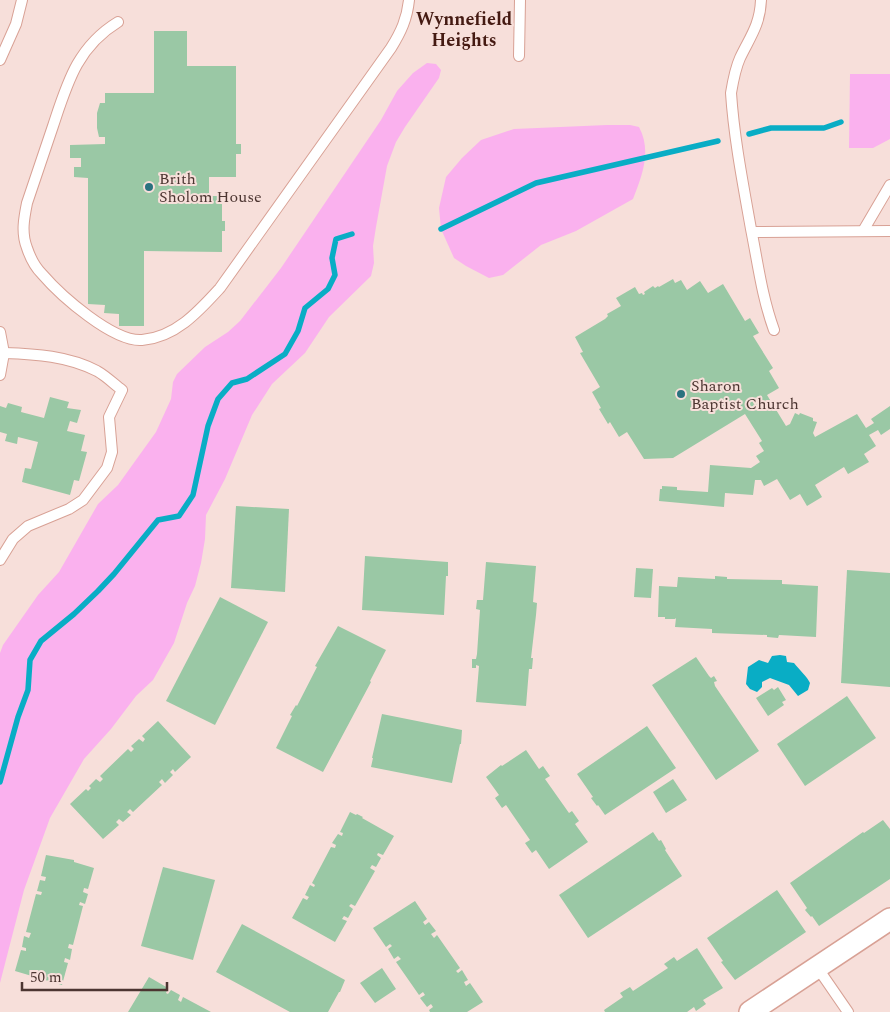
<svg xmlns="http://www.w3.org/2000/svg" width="890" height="1012" font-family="Spectral,serif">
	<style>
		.green { fill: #fab1ee }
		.water { fill: #09adc5 }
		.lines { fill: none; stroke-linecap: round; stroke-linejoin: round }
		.stream { stroke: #09adc5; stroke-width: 5.5 }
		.building { fill: #9ac8a5 }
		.service-casing { stroke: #d8a195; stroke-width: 12 }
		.minor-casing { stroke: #d8a195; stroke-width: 24 }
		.service { stroke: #fff; stroke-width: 10 }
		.minor { stroke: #fff; stroke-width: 21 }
		.poi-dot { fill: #2b727f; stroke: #f7dfda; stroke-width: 2 }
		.labels { text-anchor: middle; stroke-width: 4; stroke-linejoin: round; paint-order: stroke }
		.poi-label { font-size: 16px; fill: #4c3531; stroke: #f7dfda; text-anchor: start }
		.neighbourhood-label { font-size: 18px; font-weight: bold; fill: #451a12; stroke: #f7dfda }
	</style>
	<rect width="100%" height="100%" fill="#f7dfda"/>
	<!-- green -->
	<g class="green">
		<path d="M427,63L436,64L441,70L439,78L405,127L396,142L387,166L376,227L373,246L374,263L371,276L329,317L305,353L272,384L252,415L225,479L206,515L205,539L201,563L195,586L187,603L174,643L153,680L136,696L111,729L84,759L50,818L24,890L0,983V653L3,645L38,595L59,572L98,504L118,485L156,432L171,399L173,382L177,374L205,347L228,332L240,321L281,268L381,120L397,91L413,73Z"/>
		<path d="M850,74H890V139L873,148H849Z"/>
		<path d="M607,125H630L639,127C652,151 642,176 633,199L576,231L541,245L503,275L489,278L466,266L454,258L441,229L439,208L446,177L462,158L481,140L514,129Z"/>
	</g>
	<!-- water -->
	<path class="water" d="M780,655L786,656L787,662L794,663C799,669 808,678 810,683L808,690L798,696L789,685L770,678L762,682V687L757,692L750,689L746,684L748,667L759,660L768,663L772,656Z"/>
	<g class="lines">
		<!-- stream -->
		<g class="stream">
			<path d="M749,134L771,128H824L841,122"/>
			<path d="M441,229L536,183L718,141"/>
			<path d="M0,782L18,717L28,690L30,660L41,641L74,614L98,591L114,574L158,520L179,516L193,495L208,426L218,399L232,383L247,379L285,354L298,331L305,308L328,289L335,275L332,258L336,239L352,234"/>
		</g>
	</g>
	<!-- building -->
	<g class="building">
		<path d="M154,31H187V66H236V144H241V154H236V177H209V196H222V221H225V231H222V252L144,251V326H119V314L104,313L105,305L88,304V178L74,177V167H81V158H70V145L105,144V137H99L97,128V113L100,103H105V93H154Z"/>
		<path d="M673,279L675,283L681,280L687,290L700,281L708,293L723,284L745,321L750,318L759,333L753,336L773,368L769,371L779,388L767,395L786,426L790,424L795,413L799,415L800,413L813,418V421L817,422L813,433L815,437L857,414L866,428L874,423L871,419L890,406V429L881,435L878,430L869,435L876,446L864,454L869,462L848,474L844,467L815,485L822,497L807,506L800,494L790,500L777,479L764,486L761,480H755L753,495L725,493L724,507L659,501L660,489H662V486L677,487V490L708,492L710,465L751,468L760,462L756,456L764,451L759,443L762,441L745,414L673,458L644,459L627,432L619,437L610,422L608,424L599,409L601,408L592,392L600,387L580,353L583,352L575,337L605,319L608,316L607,314L621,306L616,298L635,287L639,294L642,293L643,295L645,294L644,292L653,286L655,288L658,286L659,287Z"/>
		<path d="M50,397L69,402L67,408L81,410L77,423L70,421L67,431L85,435L81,451L87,452L79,481L74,480L70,495L22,482L25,468L31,469L38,442L18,437L17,444L5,441L7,434L0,432V406L6,408L8,403L22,407L21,412L44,418Z"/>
		<path d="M236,506L289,509L285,592L231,588Z"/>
		<path d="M365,556L448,562V576H446L444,615L362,610Z"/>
		<path d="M486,562L536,566L533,602L537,603L536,615L531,658H533L532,669H529L526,706L476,702L479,666L476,665V668H472V659H476L477,654L480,610L476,609L477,600H483Z"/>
		<path d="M636,568L653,569L651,598L634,597Z"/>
		<path d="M847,570L890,573V687L841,683Z"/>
		<path d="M715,576L727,577V579L782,580V584L818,586L816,637L779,635L778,638L767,637V635L712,633V629L675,627L676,618L675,619H665V617H658L659,586L677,587L678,577L715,579Z"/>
		<path d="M220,597L268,622L215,725L166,701Z"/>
		<path d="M338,626L386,650L370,681L371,682L323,772L276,748L292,716L290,715L296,705L297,706L317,667L315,666Z"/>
		<path d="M696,657L709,676L711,678L714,676L717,681L714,682L715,686L759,751L716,780L652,685Z"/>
		<path d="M778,687L786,700L782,702L784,705L768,716L756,698L772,688L774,690Z"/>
		<path d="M847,696L876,738L805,786L777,744Z"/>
		<path d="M382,714L462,730L461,744H460L452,783L371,767L373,758H372Z"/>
		<path d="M158,721L191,757L175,772L173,769L170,772L173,775L165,783L162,779L159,782L162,785L133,812L130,809L127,812L131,815L123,822L119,819L116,822L119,825L103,839L70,804L86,789L88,791L91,788L89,786L96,779L100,782L103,779L100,776L128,749L131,752L134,749L131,746L139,739L143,742L145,739L142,736Z"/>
		<path d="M647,726L676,768L605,815L598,805L597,806L591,798L593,797L577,774Z"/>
		<path d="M526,750L539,769L543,766L550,776L545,779L569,813L572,811L579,821L575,824L588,842L549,869L536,850L532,853L525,843L530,840L506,805L502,808L495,798L499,795L486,777L501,765L502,766Z"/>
		<path d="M673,779L687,800L666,813L653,792Z"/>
		<path d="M350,812L356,815L357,814L363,817L362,818L394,836L383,855L378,853L377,855L381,858L376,867L372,865L370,868L375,871L355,906L351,904L349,906L353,909L348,918L344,916L342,919L347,921L335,942L292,918L303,898L307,900L309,897L305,895L310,885L314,887L315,885L312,883L331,847L335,848L336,845L332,843L338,834L342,836L343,833L340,832Z"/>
		<path d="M883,820L890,829V879L819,926L812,916L811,917L805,910L807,908L790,883L863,832L864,833Z"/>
		<path d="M653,832L659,841L661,840L666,849L665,850L682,876L588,938L559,895Z"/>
		<path d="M46,855L74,860V862L94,868L88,889L84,888L83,892L88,894L85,904L80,902L79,905L83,906L73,945L69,944L68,948L72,949L70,960L65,958L64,962L68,963L62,985L15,971L21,950L26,951V948L22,947L24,936L29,938L31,933L26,932L36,894L41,895L42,892L37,891L40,880L45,881L46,877L41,876Z"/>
		<path d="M163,867L215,880L193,960L141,946Z"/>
		<path d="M777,890L806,932L735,980L721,962L723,961L707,938Z"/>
		<path d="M415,901L427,919L423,922L425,925L429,922L436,931L431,934L434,938L437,935L460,968L456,971L458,973L462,970L468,980L464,982L466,986L470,983L483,1002L467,1012H430L429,1010L433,1007L431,1004L427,1007L420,998L425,995L423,992L419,995L396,962L401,959L398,956L394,959L388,949L392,946L390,944L386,947L373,928Z"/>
		<path d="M242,924L345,980L340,992H339L328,1012H290L216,972Z"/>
		<path d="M697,948L723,988L703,1000L706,1004L696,1011L694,1007L687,1012H605L604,1010L623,997L620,993L630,987L633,991L668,968L664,964L674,957L677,961Z"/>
		<path d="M382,968L396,989L375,1003L360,983Z"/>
		<path d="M149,977L168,988L166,993L168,994L171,990L180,995L178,1000L181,1002L183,997L211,1012H128Z"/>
	</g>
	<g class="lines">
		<!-- service casing -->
		<g class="service-casing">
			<g id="service">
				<path d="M761,0C760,25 750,37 740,58C735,69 733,81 731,93C734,138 743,184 751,229C758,264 762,297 774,330"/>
				<path d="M118,22C77,47 67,84 53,126C44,152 36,177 27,203C24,218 21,233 27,248C30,257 35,267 42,274C61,296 113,342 142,340C176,337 199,311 220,288L391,48C401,32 407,19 409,0"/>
				<path d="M519,56L520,0"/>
				<path d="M0,60L16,24L22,0"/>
				<path d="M863,231L890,185"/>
				<path d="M752,232L890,231"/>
				<path d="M0,332L4,353L0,375"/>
				<path d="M0,560L13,539L28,526L69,509L83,500L107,468L112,452L109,417L122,390C114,384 106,376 97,371C68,356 36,354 4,353"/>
				<path d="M817,967L848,1012"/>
			</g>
		</g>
		<!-- minor casing -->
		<g class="minor-casing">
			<path id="minor" d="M750,1012L890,919"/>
		</g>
		<!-- service -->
		<use href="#service" class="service"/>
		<!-- minor -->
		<use href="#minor" class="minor"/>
	</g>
	<!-- markers -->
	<g class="poi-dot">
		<circle cx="149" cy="187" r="5"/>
		<circle cx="681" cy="394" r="5"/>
	</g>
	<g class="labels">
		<!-- poi labels -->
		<g class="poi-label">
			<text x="159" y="184">Brith<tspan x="159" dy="18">Sholom House</tspan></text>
			<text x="691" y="391">Sharon<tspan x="691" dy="18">Baptist Church</tspan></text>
		</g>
		<!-- neighbourhood labels -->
		<g class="neighbourhood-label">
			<text x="464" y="25">Wynnefield<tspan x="464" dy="21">Heights</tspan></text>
		</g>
	</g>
	<!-- scale -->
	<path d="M22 982v8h145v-8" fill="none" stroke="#4c3531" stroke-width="2.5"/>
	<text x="30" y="982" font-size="15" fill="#4c3531" stroke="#f7dfda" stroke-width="4" paint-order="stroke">50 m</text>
</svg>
